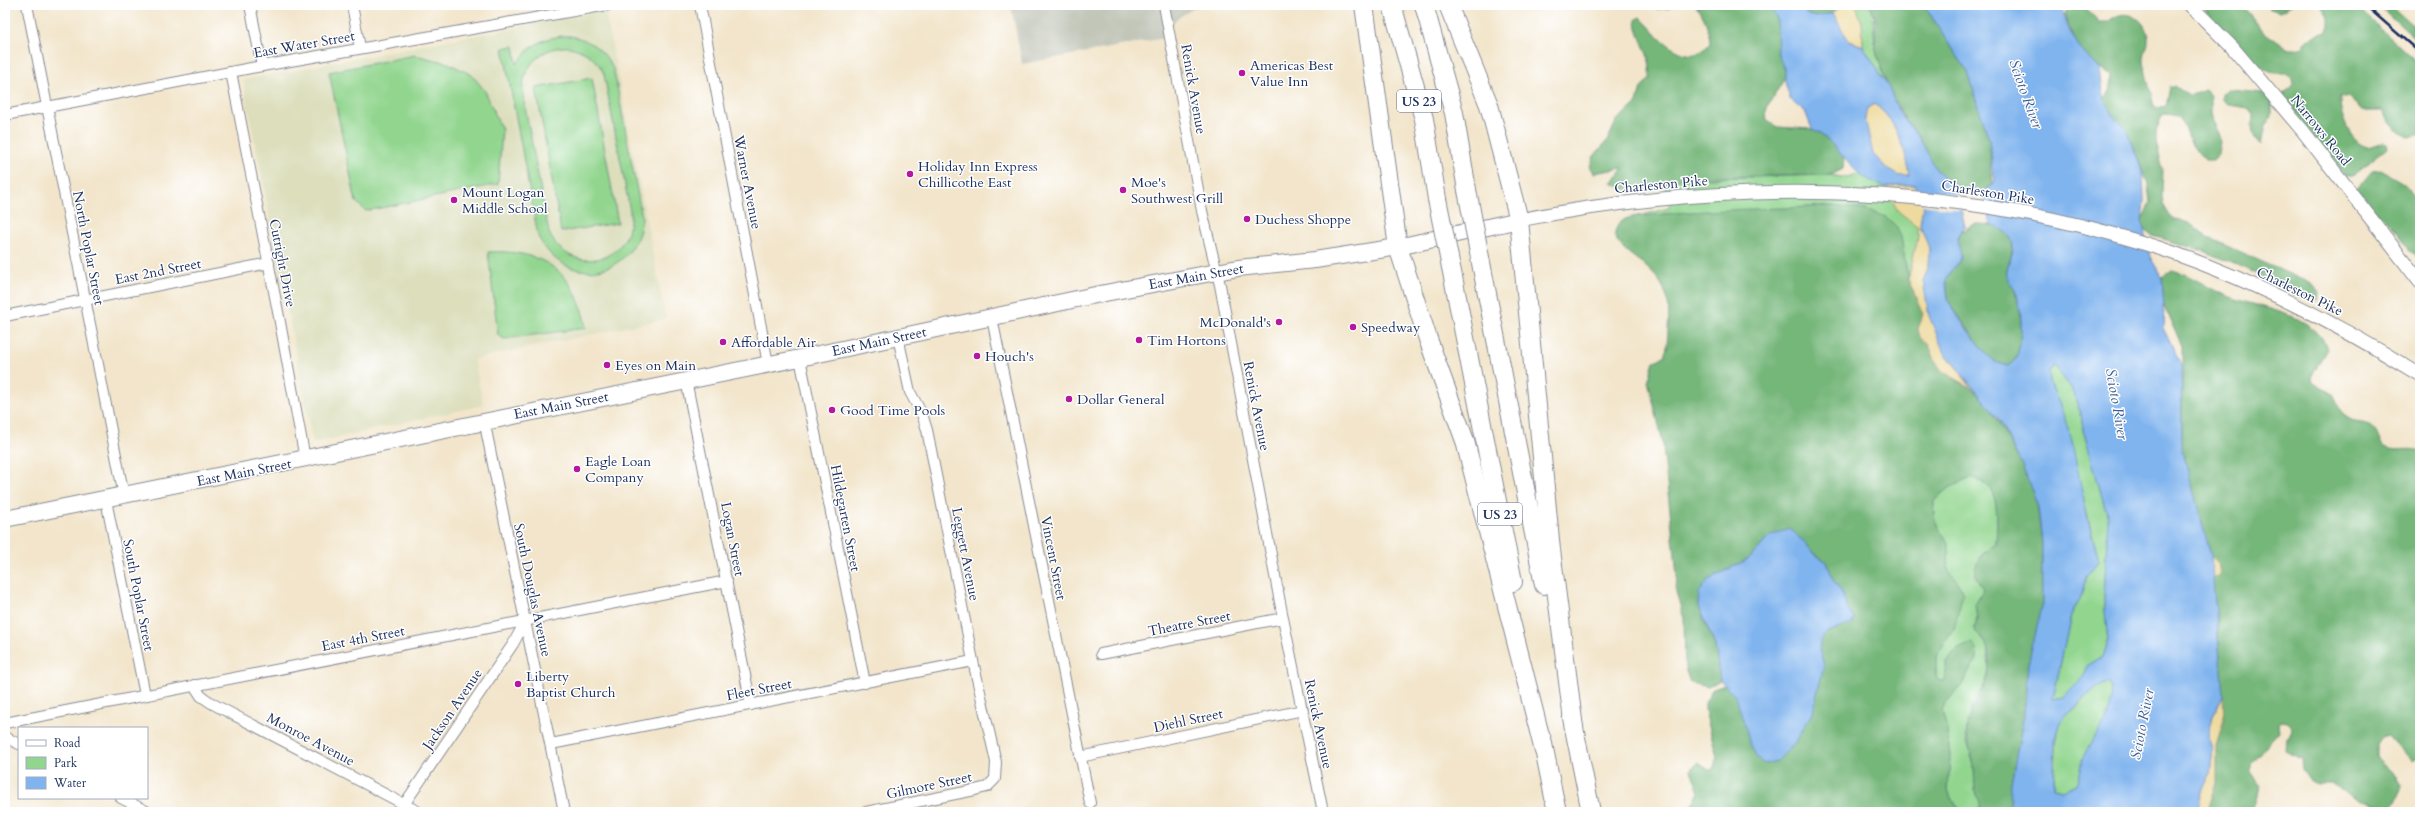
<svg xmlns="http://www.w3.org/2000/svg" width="2425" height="817" font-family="Cardo,serif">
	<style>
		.built { fill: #dcdebc }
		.industrial { fill: #c2c6b9 }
		.green { fill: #91d58e; stroke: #568276; fill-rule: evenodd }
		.forest { fill: #74b679; stroke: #48726c }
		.sand { fill: #eeda9e; stroke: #84847e }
		.water { fill: #80b4ee; stroke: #4e72a6; fill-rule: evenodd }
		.pier { fill: #f2e5cb }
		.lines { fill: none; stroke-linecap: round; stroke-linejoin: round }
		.minor-casing { stroke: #868a94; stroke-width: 12 }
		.tertiary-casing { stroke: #868a94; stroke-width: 15 }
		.primary-casing { stroke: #868a94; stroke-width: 18 }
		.motorway-casing { stroke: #868a94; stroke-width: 20 }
		.minor { stroke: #fff; stroke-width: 10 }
		.tertiary { stroke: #fff; stroke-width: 13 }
		.primary { stroke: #fff; stroke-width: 16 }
		.motorway { stroke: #fff; stroke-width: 18 }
		.rail { stroke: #1b2f5e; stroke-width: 2.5 }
		.motorway-bridge-casing { stroke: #868a94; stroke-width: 20; stroke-linecap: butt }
		.motorway-bridge { stroke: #fff; stroke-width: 18 }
		.poi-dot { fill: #b5179e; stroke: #fff; stroke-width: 1.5 }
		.labels { text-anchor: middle; stroke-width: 3; stroke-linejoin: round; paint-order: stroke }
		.shield { fill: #fff; stroke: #5f6d8e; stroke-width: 1 }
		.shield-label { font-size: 13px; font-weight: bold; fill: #1b2f5e }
		.street-label { font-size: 14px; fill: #1b2f5e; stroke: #fff }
		.poi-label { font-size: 14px; fill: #1b2f5e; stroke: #fff; text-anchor: start }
		.water-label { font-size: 15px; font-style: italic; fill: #3e5e90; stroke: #fff }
	</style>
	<rect width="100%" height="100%" fill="#fff"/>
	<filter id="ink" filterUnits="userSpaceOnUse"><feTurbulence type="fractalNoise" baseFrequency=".025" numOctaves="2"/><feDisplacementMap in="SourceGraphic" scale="8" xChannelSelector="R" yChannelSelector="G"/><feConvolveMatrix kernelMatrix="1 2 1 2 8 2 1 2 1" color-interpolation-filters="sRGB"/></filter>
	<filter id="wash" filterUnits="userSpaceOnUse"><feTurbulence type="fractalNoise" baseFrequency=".012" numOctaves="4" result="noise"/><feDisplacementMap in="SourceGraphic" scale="16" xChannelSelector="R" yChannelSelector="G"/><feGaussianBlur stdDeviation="0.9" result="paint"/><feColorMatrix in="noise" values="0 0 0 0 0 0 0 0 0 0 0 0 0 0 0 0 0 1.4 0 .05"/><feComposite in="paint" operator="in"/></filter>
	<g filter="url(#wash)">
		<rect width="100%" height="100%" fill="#f2e5cb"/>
		<!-- built -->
		<path class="built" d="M605,10L666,319L474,359L483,405L313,443L243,80Z"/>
		<!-- industrial -->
		<path class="industrial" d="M1011,5H1199L1176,19L1164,38L1022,64Z"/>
		<!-- green -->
		<g class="green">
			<path d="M1856,5L1872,7L1875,46L1887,84L1863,46L1862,23Z"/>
			<path d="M571,36C592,40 606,52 614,71L642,217C638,278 564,291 538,236L503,48L514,46L517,64C530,44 548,35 571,36ZM570,47C586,51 597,59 604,74L630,211C635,262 571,279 549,233L523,96C520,68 541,45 570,47Z"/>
			<path d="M415,55L448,63L472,75L485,91L502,130L498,184L366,211L356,202L329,72Z"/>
			<path d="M592,78L618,223L561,232L536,88Z"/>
			<path d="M1859,174C1868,177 1880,181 1886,189C1897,202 1903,217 1918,227L1919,238L1908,279L1901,237L1866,210L1833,206L1674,213L1630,218L1669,208L1670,195L1664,184L1680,179L1831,175L1847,178Z"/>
			<path d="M488,252C544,249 577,273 586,328L504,339L498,335Z"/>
			<path d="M2054,365L2071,388L2081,413L2083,429L2108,518L2104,599L2108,642L2103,656L2087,666L2082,678L2063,697L2053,699L2071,615L2081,597L2086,577L2099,561L2060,405L2049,382L2048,372Z"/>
			<path d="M1971,478C1975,480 1982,481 1986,484C2000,495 1997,527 1996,543L1980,556L1975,576L1983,590L1975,604L1977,619L1974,627L1987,644L1989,672L1985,684L1972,706L1967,726L1966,738L1974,766L1975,790L1981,803L1979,812H1962L1951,798L1948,790L1950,755L1946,725L1942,712L1945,704L1962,685L1976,659L1946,662L1944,681H1939L1936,677V656L1954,629L1958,582L1947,569C1948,562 1949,554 1949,547C1948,539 1940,532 1937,525C1924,495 1949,488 1971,478Z"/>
			<path d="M2108,683L2112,686C2114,718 2099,728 2085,754C2081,763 2081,775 2077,784L2063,790L2054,788L2057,731L2064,718L2098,686Z"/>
		</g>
		<!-- forest -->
		<g class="forest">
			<path d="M1651,5H1672L1670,8L1657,9Z"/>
			<path d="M1695,5H1767L1777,18L1778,55L1785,70V78L1771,100L1766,111L1767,120L1777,127L1812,129L1824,135L1844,157L1843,169L1831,175L1706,177L1680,179L1647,191L1623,189L1612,183L1623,168L1594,173L1590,166L1594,156L1607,141L1617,120L1637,103L1641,87L1650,79C1653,53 1636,40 1636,19L1640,17L1643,20C1659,36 1688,73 1710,43C1709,29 1705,16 1695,5Z"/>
			<path d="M1795,5H1843C1824,19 1813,21 1795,5Z"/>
			<path d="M1869,5H1924L1968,72L1989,139L1993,185C1974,197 1952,188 1937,171C1930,163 1927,150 1921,141C1909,122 1893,106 1887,84C1883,71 1875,54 1875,40C1874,30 1878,11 1869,5Z"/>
			<path d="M2070,5H2083L2099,22H2108C2124,6 2146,17 2148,38C2149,47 2143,53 2144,62C2146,77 2151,92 2154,107L2159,109L2166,106L2170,86H2175L2189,96L2205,90L2211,96V113L2221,142L2219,154L2213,160H2205C2201,155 2195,150 2192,145C2182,127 2188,114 2162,114L2156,131V143L2163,169L2162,195L2163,204L2167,211L2173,218L2193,226L2211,239L2314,285L2319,292L2318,300L2314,301L2299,296L2245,268L2204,251L2153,236L2144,229L2142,221L2150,202L2148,185L2128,131L2114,117L2104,100L2110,91L2113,76C2087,65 2071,40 2065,13Z"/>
			<path d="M2203,5H2242L2264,32L2288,49H2301L2309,38L2325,32L2329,25V18L2321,5H2355L2420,65V135L2408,137L2398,132L2382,110H2362L2348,97H2340C2339,114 2350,144 2368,147L2383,142L2387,143L2388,147L2352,176H2345L2283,97V93L2293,86L2292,78L2286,74H2274L2261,67L2215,23Z"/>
			<path d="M2268,5H2293L2281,12L2269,9Z"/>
			<path d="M2378,5H2390L2420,32V43Z"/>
			<path d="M2229,90L2264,93L2272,103V116L2265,125L2261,145C2250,136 2252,127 2253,114L2248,108L2229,105L2222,100V93Z"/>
			<path d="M2381,170C2404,184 2410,182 2417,209L2420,210V258C2404,248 2403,239 2391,225C2380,212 2365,206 2356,190L2372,171Z"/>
			<path d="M1833,206L1866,210L1886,217L1897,227L1901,237L1908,279L1923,314L1918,329L1920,337L1929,345L1935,360L1952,378L1972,388L1990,407L2021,463L2036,497L2042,542V607L2028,664L2024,715L2011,783L2010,812H1979C1983,802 1977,798 1975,789C1974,782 1975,775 1974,768C1973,753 1965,741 1967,725C1970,709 1980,699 1985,684C1992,667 1991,640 1975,631L1977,619L1975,604L1983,590C1969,565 1976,560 1996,543C1997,527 2000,495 1986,484C1982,481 1975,480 1971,478C1949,488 1924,495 1937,525C1940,532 1948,539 1949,547C1949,554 1948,562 1947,569L1958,582L1963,594L1954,629L1936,656V677L1939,681H1944C1947,657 1949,651 1973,643L1977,650L1976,659L1962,685L1945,704L1942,712L1946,725L1950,755L1948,790L1951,798L1962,812H1688L1699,792L1691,770L1692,767L1698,763L1709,770L1713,769L1717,757L1705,711V703L1713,689L1725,685L1736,697L1756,757L1777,761L1797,740L1813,711L1824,665L1819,649L1821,639L1828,632L1852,624L1854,617L1848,609L1841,591L1833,580L1827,562C1819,557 1797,540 1794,532L1770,536L1750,558L1708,580L1703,620L1715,645L1720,680L1708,687L1690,683L1685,668L1684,619L1676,592L1677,575L1662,438L1648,381L1654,362L1664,356L1667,348C1668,312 1676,292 1645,266C1637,259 1624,251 1618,242C1613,235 1615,226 1622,221C1630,215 1644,216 1654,215C1713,209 1773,209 1833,206Z"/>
			<path d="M1974,224C1987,224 2005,225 2011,239C2017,254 2004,264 2007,277C2008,282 2014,285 2015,290C2021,305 2027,360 2007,366L1992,360L1984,352L1949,302L1946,278L1961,258L1956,243L1960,232Z"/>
			<path d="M2172,270C2193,275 2208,289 2228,296C2257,308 2318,314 2327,349L2313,373L2312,382L2334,395C2337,403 2340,413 2348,419C2356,425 2368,420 2375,430C2380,437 2379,444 2387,448C2396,452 2410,447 2420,451V757L2411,761L2388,735L2381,737L2376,744V757L2395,775L2402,787L2393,806L2386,809L2359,801L2333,784H2317L2310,780L2303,770L2302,759L2286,751L2287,739L2292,728L2287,722L2280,721L2278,724L2279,732L2251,764V773L2261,786L2252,809L2250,812H2207L2217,783V747L2224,723L2218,626L2212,579L2220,573L2218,563L2211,556L2182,449V347L2164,306L2162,277Z"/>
		</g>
		<!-- sand -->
		<g class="sand">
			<path d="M1843,5H1856L1862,23L1863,46C1842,40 1842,31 1833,13Z"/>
			<path d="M1874,104C1895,117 1906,151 1910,175L1899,176L1888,170L1873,154L1864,118L1867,110Z"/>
			<path d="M1896,185H1914L1924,204L1920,225L1929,248L1928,269L1923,281L1943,350L1972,388L1942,371L1935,360L1929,345L1920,337L1918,329L1923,314L1908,279L1918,238V227L1898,211L1885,188Z"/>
			<path d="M2211,556L2218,563L2220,574L2212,579Z"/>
			<path d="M2223,695L2224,723L2217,747V783L2207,812H2197L2203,788L2210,773L2213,749L2208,736L2213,716Z"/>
		</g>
		<!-- water -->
		<g class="water">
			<path d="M1767,5H1795L1808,15L1816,17L1833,13L1849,42L1863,46L1887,84L1898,110L1921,141L1937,171L1956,187L1965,227C1951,239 1960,244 1961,257C1961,264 1949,270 1947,277C1945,282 1947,295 1949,301C1951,309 1986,356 1993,360C1997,363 2003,365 2007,366C2027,360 2022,305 2015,289C2013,285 2008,282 2007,277C2005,263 2018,252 2011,239C2007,231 1999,228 1991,225L1984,191L1993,185L1995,181L1989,139L1968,72L1924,5H2058C2066,14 2065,21 2069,30C2077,45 2088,59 2100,70L2104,100L2114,117L2128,131L2143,175L2144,199L2142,221L2150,257L2162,277L2164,306L2163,328L2181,365L2182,449L2211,556L2223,695L2213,716L2208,736L2213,749L2210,774L2203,788L2197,812H2010L2011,783L2024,715L2028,664L2042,607V542L2038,507L2021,463L1997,417L1943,350L1929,316L1923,281L1928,269L1929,248L1920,225L1923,204L1914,185H1896L1885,188C1878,183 1863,178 1858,173C1842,158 1832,139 1812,129L1805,111L1790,99L1785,82V70L1778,55L1777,18ZM1874,104C1895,117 1906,151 1910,175L1899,176L1888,170L1873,154L1865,118L1867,109ZM2054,365L2071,388L2081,413L2083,429L2108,518L2104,599L2108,642L2103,656L2087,666L2082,678L2063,697L2053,699L2071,615L2081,597L2086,577L2099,561L2088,520L2071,437L2060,405L2049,382L2048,372ZM2107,683L2111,686C2114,717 2099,728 2085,754C2081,762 2081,775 2077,784L2063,790L2054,788C2054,777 2054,739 2057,730C2064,714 2092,689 2107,683Z"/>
			<path d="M1790,528L1816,555L1827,562L1833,580L1841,591L1848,609L1854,617L1852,624L1828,632L1821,639L1819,649L1824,665L1813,711L1797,740L1789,749L1777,761L1764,764L1756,757L1751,746L1736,697L1720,680L1715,645L1698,606L1699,593L1708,580L1750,558L1770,536Z"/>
		</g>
		<!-- pier -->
		<path class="pier" d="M1914,190L1960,195L1964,210L1921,205Z"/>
	</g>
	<g filter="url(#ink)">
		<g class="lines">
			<!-- minor casing -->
			<g class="minor-casing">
				<g id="minor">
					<path d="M27,5L124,496"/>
					<path d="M250,5L262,66"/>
					<path d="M352,5L360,48"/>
					<path d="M700,5L768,364"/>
					<path d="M1164,5L1202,211L1220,285L1283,618L1323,812"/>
					<path d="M231,72L279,317L305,459"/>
					<path d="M5,115L262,66L608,5"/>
					<path d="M5,316L269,263"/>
					<path d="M992,318L1090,803"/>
					<path d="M800,358L865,683"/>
					<path d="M686,380L751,705"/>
					<path d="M484,420L564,812"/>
					<path d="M106,500L145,695"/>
					<path d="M1101,654L1283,618"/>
					<path d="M194,685L201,696L213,704L419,812"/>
					<path d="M5,723L727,581"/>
					<path d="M5,737L19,744"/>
					<path d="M551,744L973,661"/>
					<path d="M1080,757L1303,710"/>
					<path d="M121,798L148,812"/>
					<path d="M399,812L513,644L526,620"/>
					<path d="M866,812L975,790L987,787L995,779L996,762L973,661L927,430L922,414L910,392L898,337"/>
				</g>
			</g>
			<!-- tertiary casing -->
			<g class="tertiary-casing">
				<g id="tertiary">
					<path d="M2190,5L2232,47L2303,131L2420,282"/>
					<path d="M1519,220C1724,180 1938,180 2140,242C2238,272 2333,321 2420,375"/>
				</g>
			</g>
			<!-- primary casing -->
			<g class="primary-casing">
				<path id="primary" d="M5,519L800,358L1105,293L1238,268L1315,260L1398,247L1519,220"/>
			</g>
			<!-- motorway casing -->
			<g class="motorway-casing">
				<g id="motorway">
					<path d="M1364,5L1398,247L1428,339L1465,441L1544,751"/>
					<path d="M1392,5L1424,119L1437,199"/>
					<path d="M1424,5L1454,113L1467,190"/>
					<path d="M1448,5L1489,105L1519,220L1551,550L1574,728"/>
					<path d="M1482,268L1544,585"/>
					<path d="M1453,277L1513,582"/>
					<path d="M1572,718L1591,812"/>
					<path d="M1542,739L1557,812"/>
				</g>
			</g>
			<!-- minor -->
			<use href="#minor" class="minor"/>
			<!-- tertiary -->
			<use href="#tertiary" class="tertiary"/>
			<!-- primary -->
			<use href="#primary" class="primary"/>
			<!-- motorway -->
			<use href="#motorway" class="motorway"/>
			<!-- rail -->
			<path class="rail" d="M2365,5L2420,53"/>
			<!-- motorway-bridge casing -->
			<g class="motorway-bridge-casing">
				<g id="motorway-bridge">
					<path d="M1467,190L1482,268"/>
					<path d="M1437,199L1453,277"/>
				</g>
			</g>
			<!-- motorway-bridge -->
			<use href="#motorway-bridge" class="motorway-bridge"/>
		</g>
	</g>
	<!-- markers -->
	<g class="poi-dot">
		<circle cx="1242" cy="73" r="4"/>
		<circle cx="910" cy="174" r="4"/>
		<circle cx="1123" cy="190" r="4"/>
		<circle cx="454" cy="200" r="4"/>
		<circle cx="1247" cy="219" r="4"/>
		<circle cx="1279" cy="322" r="4"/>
		<circle cx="1353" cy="327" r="4"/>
		<circle cx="1139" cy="340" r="4"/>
		<circle cx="723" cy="342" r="4"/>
		<circle cx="977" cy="356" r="4"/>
		<circle cx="607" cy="365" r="4"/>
		<circle cx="1069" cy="399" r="4"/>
		<circle cx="832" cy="410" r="4"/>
		<circle cx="577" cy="469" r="4"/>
		<circle cx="518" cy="684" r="4"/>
	</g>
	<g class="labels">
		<!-- shield labels -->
		<g class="shield">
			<rect x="1397" y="90" width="44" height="22" rx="3"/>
			<rect x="1478" y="503" width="44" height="22" rx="3"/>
		</g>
		<g class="shield-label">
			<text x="1419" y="106">US 23</text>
			<text x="1500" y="519">US 23</text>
		</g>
		<!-- street labels -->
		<g class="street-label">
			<text transform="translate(304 44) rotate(-10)" y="5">East Water Street</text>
			<text transform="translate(1194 89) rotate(80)" y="5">Renick Avenue</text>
			<text transform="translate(2321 130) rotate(51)" y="5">Narrows Road</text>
			<text transform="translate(748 182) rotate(79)" y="5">Warner Avenue</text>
			<text transform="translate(1661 184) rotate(-5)" y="5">Charleston Pike</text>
			<text transform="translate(1988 192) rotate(9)" y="5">Charleston Pike</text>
			<text transform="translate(89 248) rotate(79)" y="5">North Poplar Street</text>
			<text transform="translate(283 263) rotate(79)" y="5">Cutright Drive</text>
			<text transform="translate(158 271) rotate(-11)" y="5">East 2nd Street</text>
			<text transform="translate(1196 276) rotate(-10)" y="5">East Main Street</text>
			<text transform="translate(2300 291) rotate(26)" y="5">Charleston Pike</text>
			<text transform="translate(879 341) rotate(-12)" y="5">East Main Street</text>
			<text transform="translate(561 405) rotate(-11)" y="5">East Main Street</text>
			<text transform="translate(1257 406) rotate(79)" y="5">Renick Avenue</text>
			<text transform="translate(244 472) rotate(-11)" y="5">East Main Street</text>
			<text transform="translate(846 518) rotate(79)" y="5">Hildegarten Street</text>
			<text transform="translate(733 539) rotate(79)" y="5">Logan Street</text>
			<text transform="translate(966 554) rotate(79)" y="5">Leggett Avenue</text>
			<text transform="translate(1054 558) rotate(79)" y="5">Vincent Street</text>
			<text transform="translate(533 590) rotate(78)" y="5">South Douglas Avenue</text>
			<text transform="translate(139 595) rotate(79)" y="5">South Poplar Street</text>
			<text transform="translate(1189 623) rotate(-11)" y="5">Theatre Street</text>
			<text transform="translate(363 638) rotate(-11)" y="5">East 4th Street</text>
			<text transform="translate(759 689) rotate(-11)" y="5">Fleet Street</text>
			<text transform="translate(452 709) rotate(-56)" y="5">Jackson Avenue</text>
			<text transform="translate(1188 720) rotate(-12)" y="5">Diehl Street</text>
			<text transform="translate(1319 724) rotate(78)" y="5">Renick Avenue</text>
			<text transform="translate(311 739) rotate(28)" y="5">Monroe Avenue</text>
			<text transform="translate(929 785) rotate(-12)" y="5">Gilmore Street</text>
		</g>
		<!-- poi labels -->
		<g class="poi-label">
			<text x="1250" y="70">Americas Best<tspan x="1250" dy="16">Value Inn</tspan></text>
			<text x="918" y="171">Holiday Inn Express<tspan x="918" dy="16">Chillicothe East</tspan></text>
			<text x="1131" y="187">Moe's<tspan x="1131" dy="16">Southwest Grill</tspan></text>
			<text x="462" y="197">Mount Logan<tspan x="462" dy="16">Middle School</tspan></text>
			<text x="1255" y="224">Duchess Shoppe</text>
			<text x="1271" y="327" text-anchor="end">McDonald's</text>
			<text x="1361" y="332">Speedway</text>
			<text x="1147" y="345">Tim Hortons</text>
			<text x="731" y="347">Affordable Air</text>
			<text x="985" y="361">Houch's</text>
			<text x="615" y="370">Eyes on Main</text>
			<text x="1077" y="404">Dollar General</text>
			<text x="840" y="415">Good Time Pools</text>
			<text x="585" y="466">Eagle Loan<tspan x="585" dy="16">Company</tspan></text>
			<text x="526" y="681">Liberty<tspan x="526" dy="16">Baptist Church</tspan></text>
		</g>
		<!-- water labels -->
		<g class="water-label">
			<text transform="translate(2026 94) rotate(70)" y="5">Scioto River</text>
			<text transform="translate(2117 404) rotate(80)" y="5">Scioto River</text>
			<text transform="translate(2142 724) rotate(-79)" y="5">Scioto River</text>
		</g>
	</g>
	<!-- margin -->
	<rect width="2425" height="817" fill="none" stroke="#fff" stroke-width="20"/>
	<!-- legend -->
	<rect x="18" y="727" width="130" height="72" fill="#ffffff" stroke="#a4acbf"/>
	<rect x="26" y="740" width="20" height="6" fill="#ffffff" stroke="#a4acbf"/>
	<text x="54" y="747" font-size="12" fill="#1b2f5e">Road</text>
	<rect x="26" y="757" width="20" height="12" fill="#91d58e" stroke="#a4acbf"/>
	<text x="54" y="767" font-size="12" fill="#1b2f5e">Park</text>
	<rect x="26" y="777" width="20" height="12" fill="#80b4ee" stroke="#a4acbf"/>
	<text x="54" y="787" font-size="12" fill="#1b2f5e">Water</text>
</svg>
